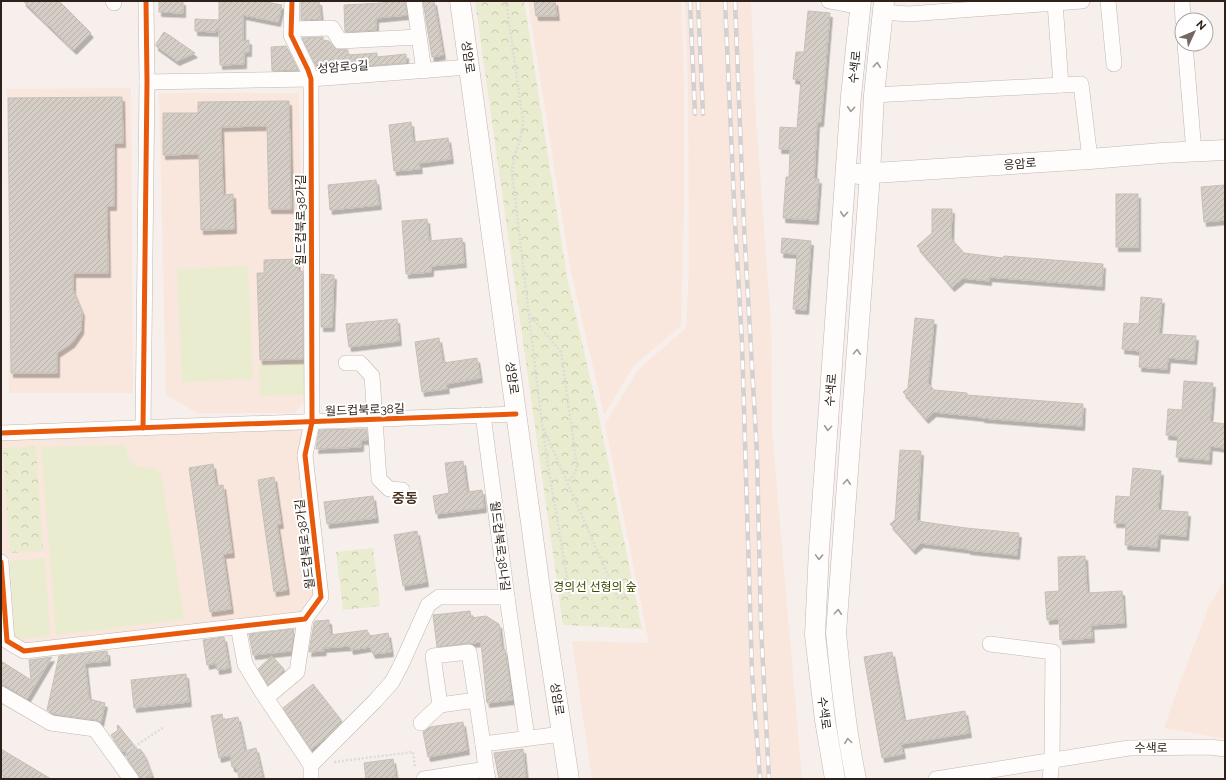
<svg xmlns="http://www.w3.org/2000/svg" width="1226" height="780" font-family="Raleway,'Noto Sans KR',sans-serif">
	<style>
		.built { fill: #f9e7dd }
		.green { fill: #e9ecce }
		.park { fill: url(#park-crowns) }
		.building { fill: url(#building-hatch); stroke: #c6c0b8; filter: url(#shadow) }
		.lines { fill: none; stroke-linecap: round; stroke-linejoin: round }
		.minor-casing { stroke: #c1b7b1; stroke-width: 16 }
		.major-casing { stroke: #c1b7b1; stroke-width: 21 }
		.path { stroke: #dedbda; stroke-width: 2.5; stroke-dasharray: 2 2; stroke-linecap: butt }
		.minor { stroke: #fefdfc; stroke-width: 15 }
		.major { stroke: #fefdfc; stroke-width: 20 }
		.rail-casing { stroke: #d3d0cf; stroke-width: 4.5 }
		.rail { stroke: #fff; stroke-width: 3; stroke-dasharray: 9; stroke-linecap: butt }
		.cycleway-casing { stroke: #fff; stroke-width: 8 }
		.cycleway { stroke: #e8590c; stroke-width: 5 }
		.oneway { stroke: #a09a96 }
		.labels { text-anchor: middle; stroke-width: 4; stroke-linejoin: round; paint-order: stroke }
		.street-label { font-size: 12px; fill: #2e2119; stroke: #fff }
		.park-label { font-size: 12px; fill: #3e4a00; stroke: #fff }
		.quarter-label { font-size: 14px; font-weight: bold; fill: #4b3020; stroke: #fff }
	</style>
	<defs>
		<pattern id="park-crowns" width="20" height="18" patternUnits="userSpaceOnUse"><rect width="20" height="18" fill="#e9ecce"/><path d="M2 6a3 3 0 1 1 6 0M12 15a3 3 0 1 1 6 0" fill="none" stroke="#c8cab0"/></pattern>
		<pattern id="building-hatch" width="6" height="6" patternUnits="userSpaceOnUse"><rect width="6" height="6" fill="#d5cec6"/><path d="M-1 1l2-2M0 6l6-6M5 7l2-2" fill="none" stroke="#b7b1aa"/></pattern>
		<filter id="shadow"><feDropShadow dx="2.5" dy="4.5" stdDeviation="0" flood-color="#0004"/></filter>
	</defs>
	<rect width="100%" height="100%" fill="#f7efeb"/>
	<!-- built -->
	<g class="built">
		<path d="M528,1H681L684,77V199L681,326L634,365L604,415L570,267Z"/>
		<path d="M685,1H751L756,120L771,322L772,431L802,779H592L572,641L649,643L605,424L638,370L686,328L689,268L688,86Z"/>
		<path d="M131,88L133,393H9L7,89Z"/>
		<path d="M159,93H299L305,402L294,413H197L166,395Z"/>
		<path d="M312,422L305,455L321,597L305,619L24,651L7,641L1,561V433Z"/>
		<path d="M1225,581V739L1164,728L1178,688L1209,606Z"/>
	</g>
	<!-- green -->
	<g class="green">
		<path d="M248,266L253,379L182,382L177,269Z"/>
		<path d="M304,364L305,395L260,396L259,365Z"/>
		<path d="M124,445L130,461L138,467L152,468L161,473L184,619L56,635L41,447Z"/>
		<path d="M45,558L50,636L15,639L10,561Z"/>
	</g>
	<!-- park -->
	<g class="park">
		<path d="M475,1H524L567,277L599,417L642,629L563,625Z"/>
		<path d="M36,446L43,551L10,553L3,448Z"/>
		<path d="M373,548L380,606L343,610L336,552Z"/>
	</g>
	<!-- building -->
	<g class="building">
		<path d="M23,1H59L91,33L74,50Z"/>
		<path d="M159,1H183V13L159,12Z"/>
		<path d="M219,1H261L282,5L278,22L243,15V41L249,40V52H244V64L220,65L219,27L216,32L195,31V19L219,20Z"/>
		<path d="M301,1H319L321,19L301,20Z"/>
		<path d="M390,1H405L407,15L376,18V30L345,32L344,5L382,3Z"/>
		<path d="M423,1H434L443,55L432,57Z"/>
		<path d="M534,1H555L557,16H536Z"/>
		<path d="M808,11L830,13L821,122H817L814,179H819L816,220L783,218L786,177H789L790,149H779L780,127L797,128L801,80L793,79L796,52H804Z"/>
		<path d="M164,32L169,35L195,53L177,61L156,46V44Z"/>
		<path d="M323,37V40L329,41L336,49L348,50V55L377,53V57L406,54V63L324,69V65L315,64L302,38Z"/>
		<path d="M286,46L298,70L272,71L271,47Z"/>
		<path d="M122,97L123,143H114V206H107L108,273H73V290L82,312L81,330L72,343L57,353V373H11L8,98Z"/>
		<path d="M289,101L291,209H269L267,126L221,127L223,195L233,194L234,229L201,230L199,154L163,155V113H198V102Z"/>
		<path d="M411,122L413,142L448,138L451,159L419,163L420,169L394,171L389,125Z"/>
		<path d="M376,180L379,205L330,210L328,185Z"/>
		<path d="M1225,185V220L1204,222L1201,187Z"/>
		<rect x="1116" y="194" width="22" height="53"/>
		<path d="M932,209H952L951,238L964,253L1003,258L1004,256L1103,264L1102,286L989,277V281L963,278L952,287L917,246L932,233Z"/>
		<path d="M427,219L429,241L462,238L464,263L431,266V272L406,274L402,221Z"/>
		<path d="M782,238L811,241L806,310L793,309L797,254L781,253Z"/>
		<path d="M297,259L298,272L303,271V359L260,360L257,273H264V260Z"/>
		<path d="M321,274L334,275L332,327H321Z"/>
		<path d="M1141,297L1162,299L1159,334L1196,336L1194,360L1168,358L1167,369L1139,367L1140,351L1122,349L1124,323L1139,324Z"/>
		<path d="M915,318L934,320L928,383L934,390L967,393V395L1083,404L1082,426L982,418V417L934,412L926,419L903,392L908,388Z"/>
		<path d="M397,319L399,341L349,347L346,324Z"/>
		<path d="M439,338L443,363L477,358L480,378L446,384L447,389L422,392L415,342Z"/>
		<path d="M1184,381L1213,383L1210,422L1225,424V448L1210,446L1209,460L1176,457L1178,436L1166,435L1168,409L1182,410Z"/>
		<path d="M360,429H367V440H361V447L316,449L319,430Z"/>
		<path d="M900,450L921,451L917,521L966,528L1019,533L1017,555L968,550V549L921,543L913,550L890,524L895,520Z"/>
		<path d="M463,461L467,492L482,490L484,508L436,514L433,496L449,493L445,463Z"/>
		<path d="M213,464L216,486L223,485L232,553L223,554L231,609L210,612L189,468Z"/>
		<path d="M1133,468L1161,471L1158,510L1188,512L1186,536L1158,534L1157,547L1125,545L1126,523H1114L1116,496L1130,497Z"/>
		<path d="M274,477L281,524H277L287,590L274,592L258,480Z"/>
		<path d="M373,496L376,518L327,524L324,502Z"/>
		<path d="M417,531L426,582L403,586L394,535Z"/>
		<path d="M1085,556L1087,593L1122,591L1124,623L1091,625L1092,638L1060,640L1059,619L1047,620L1045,592L1059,591L1058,557Z"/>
		<path d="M470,611L471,618L486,616L499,624L502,650L505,649L512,700L487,703L481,642L437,647L433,615Z"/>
		<path d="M329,620L330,635L367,630L370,636L388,633L391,652L373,654L370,647L351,650L350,646L323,648L324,651L309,652L314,623L315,621Z"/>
		<path d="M294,629L291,651L253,655L249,634Z"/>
		<path d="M224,637L229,668L217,670L216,663L207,665L203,640Z"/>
		<path d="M107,651L108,661L85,663L89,699L105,703L101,722L96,720L54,714L47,710L59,656Z"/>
		<path d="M892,652L904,721L965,711L969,733L901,744L903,754L882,758L864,657Z"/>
		<path d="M272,656L284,669V671L268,685L258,669Z"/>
		<path d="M52,657L27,699L6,686L1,685V661L31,680L29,660Z"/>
		<path d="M186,674L189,702L134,708L131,680Z"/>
		<path d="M313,684L342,721L329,735L311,749L283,708Z"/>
		<path d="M222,714L223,720L238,717L245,751L256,748L263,779H239L237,768L232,767L230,755L219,758L211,716Z"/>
		<path d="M463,722L467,750L428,757L423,732L430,727Z"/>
		<path d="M118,725L138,750L140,749L144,754L152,776L144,779H140L138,774L128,760L125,751H122L111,735L118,730L117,726Z"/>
		<path d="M1,749L51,779H9L1,774Z"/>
		<path d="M523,749L526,779H499L494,753Z"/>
		<path d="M393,759L396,779H366L364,763Z"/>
	</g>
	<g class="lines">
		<!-- minor casing -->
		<g class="minor-casing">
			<g id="minor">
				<path d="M113,1L114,3"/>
				<path d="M414,1L424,71"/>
				<path d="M829,1L861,7"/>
				<path d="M1108,1L1114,64"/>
				<path d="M1182,1L1183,20"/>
				<path d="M1055,3L1061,85"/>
				<path d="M882,12L909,14L1082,1"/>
				<path d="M291,29L332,28L340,41L419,37"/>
				<path d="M1185,44L1194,152"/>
				<path d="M147,82L311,79L469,67"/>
				<path d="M874,95L1081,84L1090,159"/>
				<path d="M346,363H360L372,376L379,479L389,489L402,490"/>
				<path d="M143,428L147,82L146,1"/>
				<path d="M1,433L516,414"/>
				<path d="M1,562L7,641L24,651L305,619L321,597L305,455L312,422L311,79L308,70L291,35L292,1"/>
				<path d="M507,597L527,738"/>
				<path d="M238,626L245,664L262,692L311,765"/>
				<path d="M990,644L1053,652L1052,760L1050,779"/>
				<path d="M1,694L51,723L95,729L131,779"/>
				<path d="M266,698L297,672L305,619"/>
				<path d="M476,700L440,705L433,656L469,652L483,744"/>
				<path d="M421,723L440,705"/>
				<path d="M486,769L483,744L562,734"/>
				<path d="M311,779V765L375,701L392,682L401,665L428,605L439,597H507L483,415"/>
				<path d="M424,779L486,769L488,779"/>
				<path d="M936,779L1129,748L1210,747L1225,749"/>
			</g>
		</g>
		<!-- major casing -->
		<g class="major-casing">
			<g id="major">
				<path d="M460,1L541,596L569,779"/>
				<path d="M858,174L1090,159L1162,153L1225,150"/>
				<path d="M835,779L825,720L815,635L819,549L851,96L861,1"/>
				<path d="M856,779C846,731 841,682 836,633L870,174L874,95L884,1"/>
			</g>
		</g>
		<!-- path -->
		<g class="path">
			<path d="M506,1L523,121L520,140L514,157L512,172L542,425L618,598L630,592"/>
			<path d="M529,314L561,352L577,467L574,474L568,482"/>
			<path d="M543,429L547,459L570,596"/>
			<path d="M128,751L164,727"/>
			<path d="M334,762L413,752L415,768"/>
		</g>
		<!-- minor -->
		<use href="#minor" class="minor"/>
		<!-- major -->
		<use href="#major" class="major"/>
		<!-- rail casing -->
		<g class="rail-casing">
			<g id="rail">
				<path d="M690,1L695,114"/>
				<path d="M698,1L703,114"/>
				<path d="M725,1L735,222L742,343L752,673L760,779"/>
				<path d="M735,1L744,226L757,454L761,627L769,779"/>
			</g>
		</g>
		<!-- rail -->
		<use href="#rail" class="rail"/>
		<!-- cycleway casing -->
		<g class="cycleway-casing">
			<g id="cycleway">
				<path d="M143,428L147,82L146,1"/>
				<path d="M1,433L516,414"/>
				<path d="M1,562L7,641L24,651L305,619L321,597L305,455L312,422L311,79L308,70L291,35L292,1"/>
			</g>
		</g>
		<!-- cycleway -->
		<use href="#cycleway" class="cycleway"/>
	</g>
	<!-- one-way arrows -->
	<defs><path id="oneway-chevron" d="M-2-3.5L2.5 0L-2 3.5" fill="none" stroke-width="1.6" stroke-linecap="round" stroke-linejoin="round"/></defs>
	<g class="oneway">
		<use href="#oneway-chevron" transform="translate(877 65) rotate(-84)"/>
		<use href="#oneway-chevron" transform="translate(851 109) rotate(94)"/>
		<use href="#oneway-chevron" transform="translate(844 214) rotate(94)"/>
		<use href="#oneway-chevron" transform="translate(857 352) rotate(-86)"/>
		<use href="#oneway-chevron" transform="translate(828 428) rotate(94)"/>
		<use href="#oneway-chevron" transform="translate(847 482) rotate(-86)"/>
		<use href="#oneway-chevron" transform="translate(819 557) rotate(92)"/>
		<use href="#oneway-chevron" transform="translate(838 612) rotate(-86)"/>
		<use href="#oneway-chevron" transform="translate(848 741) rotate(-98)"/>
	</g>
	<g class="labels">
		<!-- street labels -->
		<g class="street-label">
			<text transform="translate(468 57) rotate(82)" y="4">성암로</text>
			<text transform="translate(343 67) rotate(-4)" y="4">성암로9길</text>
			<text transform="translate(855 67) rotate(-84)" y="4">수색로</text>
			<text transform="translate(1020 164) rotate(-4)" y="4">응암로</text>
			<text transform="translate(301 220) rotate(-90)" y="4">월드컵북로38가길</text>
			<text transform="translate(512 378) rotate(82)" y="4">성암로</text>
			<text transform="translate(831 390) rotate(-86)" y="4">수색로</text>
			<text transform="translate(365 410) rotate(-2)" y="4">월드컵북로38길</text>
			<text transform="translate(305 544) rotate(-97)" y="4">월드컵북로38가길</text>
			<text transform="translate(500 546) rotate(83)" y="4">월드컵북로38나길</text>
			<text transform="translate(557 699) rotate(81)" y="4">성암로</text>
			<text transform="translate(824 713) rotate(82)" y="4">수색로</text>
			<text x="1151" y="752">수색로</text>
		</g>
		<!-- park labels -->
		<g class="park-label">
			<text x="595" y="591">경의선 선형의 숲</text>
		</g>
		<!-- quarter labels -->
		<g class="quarter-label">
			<text x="405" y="503">중동</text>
		</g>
	</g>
	<!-- border -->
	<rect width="1226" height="780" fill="none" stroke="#2e2119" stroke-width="4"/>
	<!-- north arrow -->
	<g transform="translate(1194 32) rotate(46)"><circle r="19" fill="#ffffff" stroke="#aba6a3"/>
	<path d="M0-3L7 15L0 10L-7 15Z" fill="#746962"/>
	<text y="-6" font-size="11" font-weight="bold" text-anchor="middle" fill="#2e2119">N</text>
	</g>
</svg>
